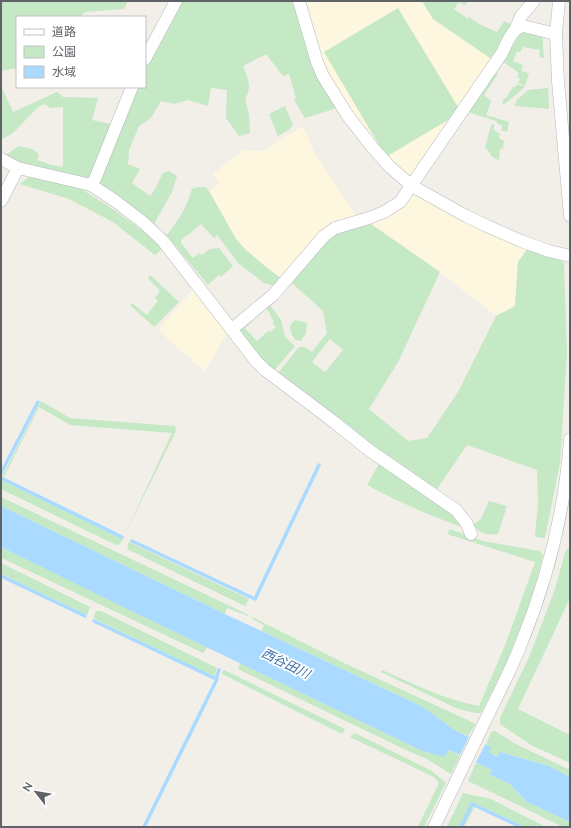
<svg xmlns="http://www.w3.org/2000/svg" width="571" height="828" font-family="Lato,'Noto Sans JP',sans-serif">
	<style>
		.commercial { fill: #fef7e0 }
		.green { fill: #c5e8c5; fill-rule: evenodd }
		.water { fill: #aadaff }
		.pier { fill: #f1efe8 }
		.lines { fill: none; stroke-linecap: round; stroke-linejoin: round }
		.stream { stroke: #aadaff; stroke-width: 3.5 }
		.minor-casing { stroke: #b5b8bc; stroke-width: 13 }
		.minor { stroke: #fff; stroke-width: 12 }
		.labels { text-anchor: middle; stroke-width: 3.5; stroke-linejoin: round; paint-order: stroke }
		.water-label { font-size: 13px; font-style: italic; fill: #4174aa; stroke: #fff }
	</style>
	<rect width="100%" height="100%" fill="#f1efe8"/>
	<!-- commercial -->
	<g class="commercial">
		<path d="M306,1H422L433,19L493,60L415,176L408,180L350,114L318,55L321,50Z"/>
		<path d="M303,126L314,152L353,211L358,217L282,279L266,267L245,249L236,239L209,191L219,184L213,174L243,150L261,151L270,147Z"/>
		<path d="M414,194L527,249L518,262L515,306L496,316L440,272L371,224L391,214Z"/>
		<path d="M194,288L228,332L204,371L158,330Z"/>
	</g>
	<!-- green -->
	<g class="green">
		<path d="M1,1H128L124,9L85,12L80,17H17V68L1,71Z"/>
		<path d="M179,1H296L336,107L334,109L305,118L294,100L296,98L289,74L283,76L266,54L243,66C247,76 253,88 245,98L249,115L250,133L239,136L226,118L227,90L211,88L208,106L188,100L174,104L161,101L151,118L139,126L129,150L128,164L140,169L132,183L150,196L155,189L163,173L169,171L177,176L175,182L172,192L154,224L136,209L98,185L138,87H145V70L165,27Z"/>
		<path d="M422,1H468L465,5L459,2L454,9L468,19L469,17L479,24L497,32L504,21L513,25L493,60L433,19Z"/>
		<path d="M398,8L458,107L448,120L386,157L324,52Z"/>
		<path d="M520,29L542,32L544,58L539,57L540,50L523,47L520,52L517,51L513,61L523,65L521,71L529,73L525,86L518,83L520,79L517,77L519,73L502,61L514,44Z"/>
		<path d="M495,72L498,74L484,95L491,101L486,115L509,122L507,132L501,130L503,126L498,124L496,121L468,112Z"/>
		<path d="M517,84L525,87L507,102L504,104L502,103L504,99L506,98L513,87H515Z"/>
		<path d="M1,86L13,112L57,92L63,97L98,98L92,120L111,124L88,181L21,164L4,156L19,146L32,149L39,154L37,160L52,165L63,167V107L50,108L45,104L38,107L13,133L1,140Z"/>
		<path d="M548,88L549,109L515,106L516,101L528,90Z"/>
		<path d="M285,106L293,125L290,129L278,136L269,114Z"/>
		<path d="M494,123V130L500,134L499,138L504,141L503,149H500L499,160C493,158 490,156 488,150L485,148L491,125Z"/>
		<path d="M30,176L81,189L107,205L164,247L155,255L113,222L69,199L20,184Z"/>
		<path d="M197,187H206L209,191L236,239L245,249L266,267L282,279L275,286L264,283L238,263L217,235L214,238L201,224L188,235H187L181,240V243L193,258L199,253L202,255L210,249L219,248L233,266L221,277L219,275L208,285L169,238L166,236C179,219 186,209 192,189Z"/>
		<path d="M371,224L440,272L398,362L369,409L408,441L427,438L458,392L496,316L515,306L518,262L527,249L558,259L564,263L567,353L560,463L545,538L535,537L538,503L537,470L467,445L437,489L372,448L278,373L299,347H305L312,352L327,333L323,311L292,283L325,241L333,235L344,231ZM330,339L343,350L325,372L312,362Z"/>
		<path d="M150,275L179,302L154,327L130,305L132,303L147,315L158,301L155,298L160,291L148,278Z"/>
		<path d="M269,304L281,320L285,337L295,346L273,372L239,334L240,329ZM266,308L271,315L270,316L274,321L272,323L276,327L270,332L268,331L257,341L245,328Z"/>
		<path d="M295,320L307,323L306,333L301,341L295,340C291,332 287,327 295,320Z"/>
		<path d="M41,401L70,418L175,426L176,431L124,536L172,433L70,425L39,407L4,477H2Z"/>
		<path d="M379,464L449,511L462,527C430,516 397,501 367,485Z"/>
		<path d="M1,480L123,539L119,545H116L1,489Z"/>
		<path d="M1,497L249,615L248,616L227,608L225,614L1,506Z"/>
		<path d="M489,501L507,506L498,534C486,535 481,534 473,525L481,519Z"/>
		<path d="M450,529L483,541L540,551L543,555L537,580L524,619L505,666L481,713H475L458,709L381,672L382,670C414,684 445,700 479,706L506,643L535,562L447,534Z"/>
		<path d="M129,542L249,599L245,606L129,550L127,547Z"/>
		<path d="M1,547L207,647L203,653L8,561L1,558Z"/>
		<path d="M570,548V598L518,709L570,735V763L531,745L500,724V718L530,655L555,589L565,553L567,549Z"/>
		<path d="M1,563L90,607L87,615L1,574Z"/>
		<path d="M96,611H101L217,668L214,677L93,618Z"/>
		<path d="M252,617L344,663L476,724L468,736L456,731L423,707L262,631L264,625L252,619Z"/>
		<path d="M240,663L420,750H448L460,756L451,774L427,759L408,751L238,669Z"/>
		<path d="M224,670L345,729L342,734L222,674Z"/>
		<path d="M495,731L514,743L570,770V777L549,766L501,752L498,757L489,752L486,745L491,732Z"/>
		<path d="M355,733L432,771L446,783L424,827H418L439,783L434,777L350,737Z"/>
		<path d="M476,763L493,770L490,775L510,784L527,802L570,822V827H563L468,781Z"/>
		<path d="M463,793L491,799L546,827H525L476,804L464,827H447Z"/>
	</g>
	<!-- water -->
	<path class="water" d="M1,506L225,614L423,707L456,731L491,747L489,752L497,757L500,752L549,766L570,777V822L527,802L510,784L490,775L492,770L449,750L444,757L420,750L115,603L1,547Z"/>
	<!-- pier -->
	<path class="pier" d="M470,735L486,743L475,764L459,757Z"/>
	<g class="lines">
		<!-- stream -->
		<g class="stream">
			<path d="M1,473L38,402"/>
			<path d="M1,478L122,537"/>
			<path d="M132,541L255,599L319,465"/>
			<path d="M1,576L85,616"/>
			<path d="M94,621L216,679"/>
			<path d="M144,827L217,679H216L219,670"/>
			<path d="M461,827L472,804L521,827"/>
		</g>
		<!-- minor casing -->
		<g class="minor-casing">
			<g id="minor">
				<path d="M299,1L317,62L323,76L348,116L373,148L390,167L412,186L466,216L487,226L521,241L549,251L570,256"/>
				<path d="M559,1L556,34L558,81L570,216"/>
				<path d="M515,30L521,16L534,1"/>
				<path d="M145,59L176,1"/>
				<path d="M1,159L18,168L91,185L114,200L144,223L163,241L256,361L265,370L334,422L369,450L456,510L467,524L471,534"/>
				<path d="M91,185L95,179L132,87"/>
				<path d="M1,201L18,168"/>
				<path d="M232,329L273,295L324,236L335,228L369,218L384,212L400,202L502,53C507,43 512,28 523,26L556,34"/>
				<path d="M434,827C451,792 468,756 485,721C497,696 511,670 521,644C548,578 565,511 570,439"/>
			</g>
		</g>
		<!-- minor -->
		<use href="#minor" class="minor"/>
	</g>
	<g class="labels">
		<!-- water labels -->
		<g class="water-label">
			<text transform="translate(286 663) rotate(26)" y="5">西谷田川</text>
		</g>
	</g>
	<!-- border -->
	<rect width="571" height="828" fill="none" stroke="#5f6368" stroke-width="4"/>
	<!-- legend -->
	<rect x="16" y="16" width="130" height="72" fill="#ffffff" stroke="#bfc1c3"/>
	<rect x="24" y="29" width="20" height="6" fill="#ffffff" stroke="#bfc1c3"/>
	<text x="52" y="36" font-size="12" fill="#5f6368">道路</text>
	<rect x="24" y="46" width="20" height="12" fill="#c5e8c5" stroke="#bfc1c3"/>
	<text x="52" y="56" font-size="12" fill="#5f6368">公園</text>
	<rect x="24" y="66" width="20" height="12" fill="#aadaff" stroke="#bfc1c3"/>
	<text x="52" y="76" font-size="12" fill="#5f6368">水域</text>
	<!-- north arrow -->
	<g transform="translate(36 792) rotate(301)" stroke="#ffffff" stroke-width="3" paint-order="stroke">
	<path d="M0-3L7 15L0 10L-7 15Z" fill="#5f6368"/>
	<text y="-6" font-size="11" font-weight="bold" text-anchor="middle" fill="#5f6368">N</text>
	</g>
</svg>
